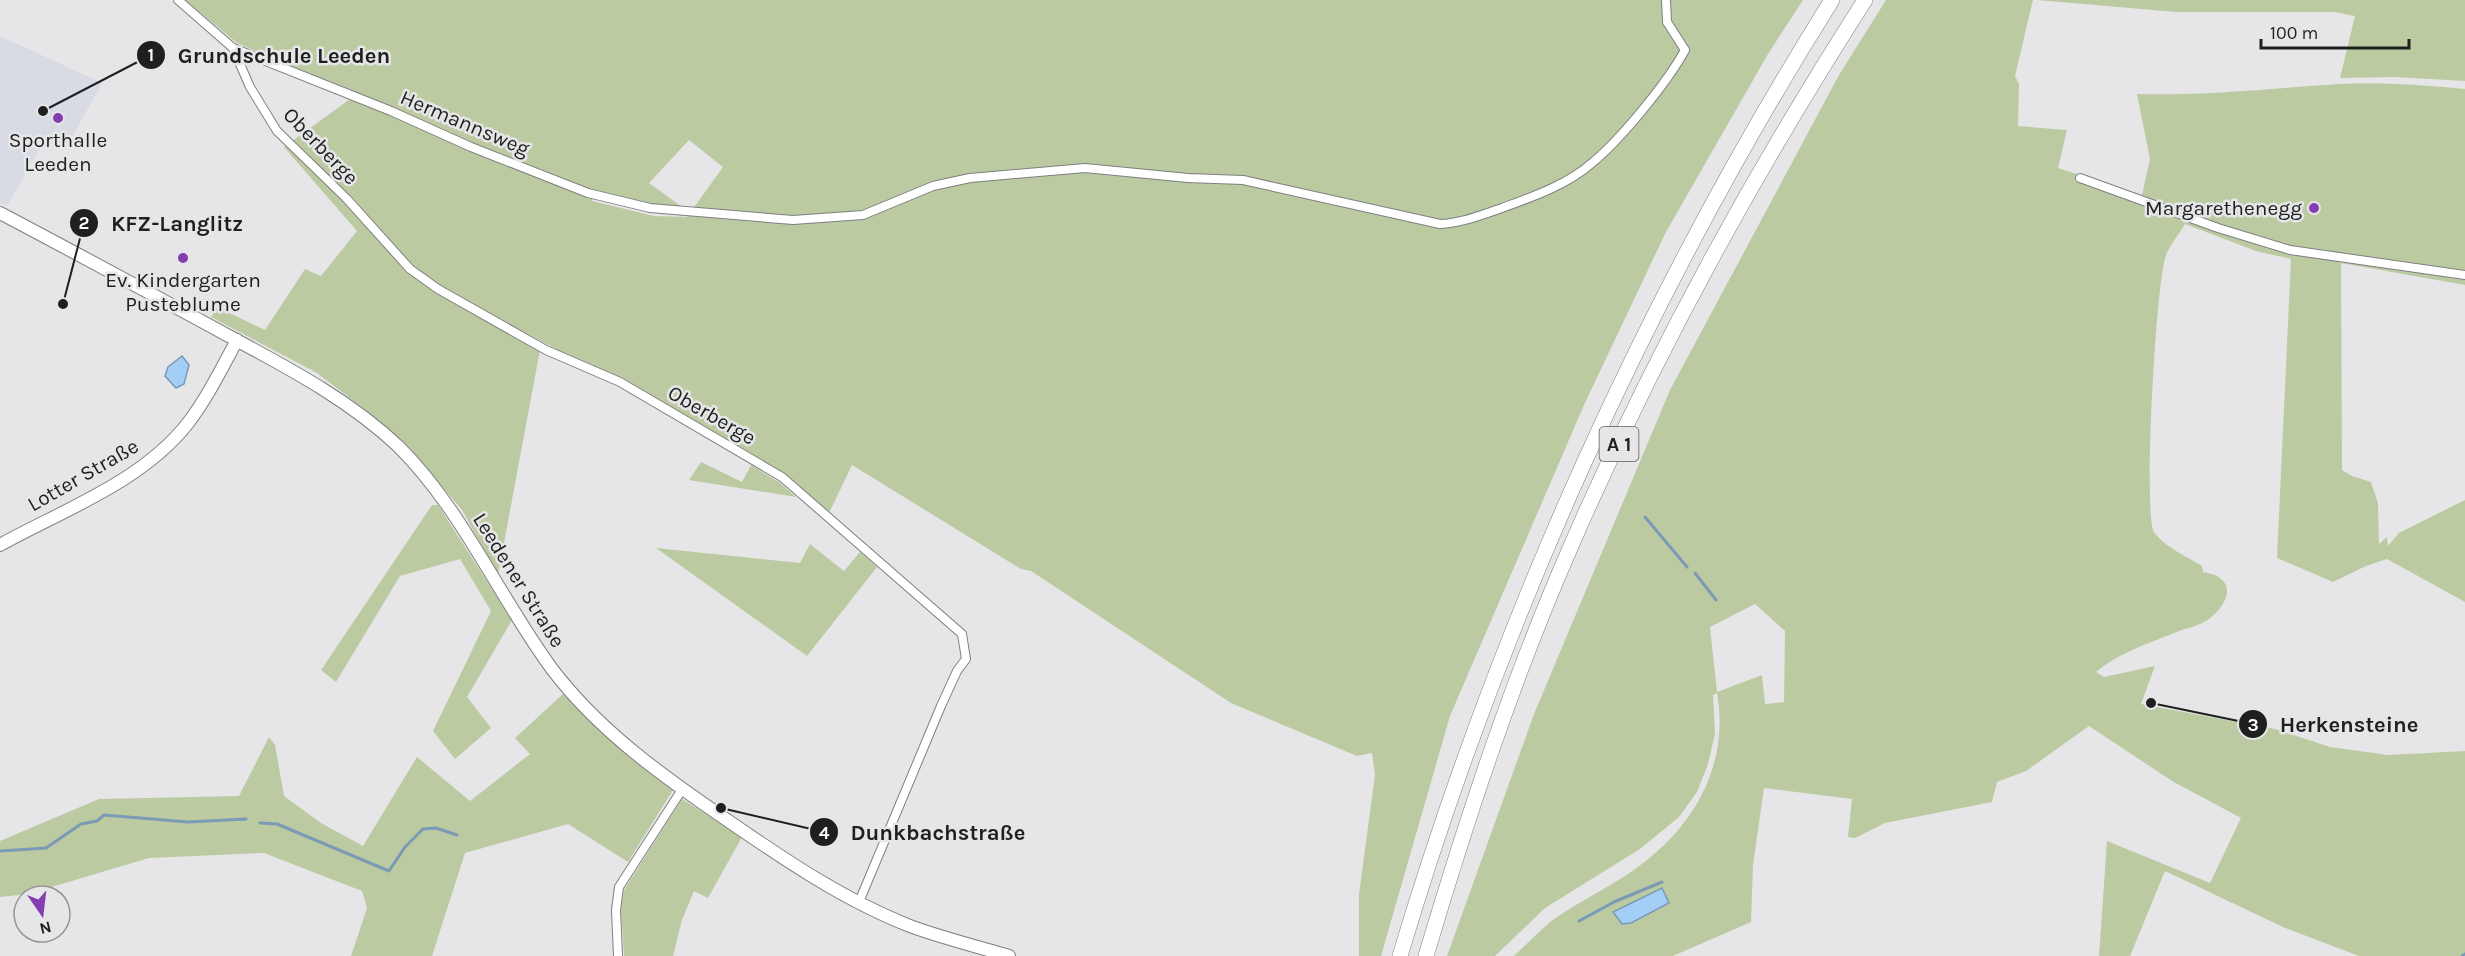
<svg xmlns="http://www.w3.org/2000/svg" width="2465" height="956" font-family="Karla,sans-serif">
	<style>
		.built { fill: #d9dbe4 }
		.green { fill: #bccaa2; fill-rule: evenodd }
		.water { fill: #a3cef5; stroke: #7b9ab5; stroke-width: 1.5 }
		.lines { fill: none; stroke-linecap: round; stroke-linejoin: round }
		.stream { stroke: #7b9ab5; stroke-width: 3 }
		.street-casing { stroke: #7e7f80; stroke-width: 10 }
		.secondary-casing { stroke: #7e7f80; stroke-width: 14 }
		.highway-casing { stroke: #7e7f80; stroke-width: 16 }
		.street { stroke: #fff; stroke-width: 8 }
		.secondary { stroke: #fff; stroke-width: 12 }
		.highway { stroke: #fff; stroke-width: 15 }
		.poi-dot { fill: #843db0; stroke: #e6e6e8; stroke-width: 2 }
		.labels { text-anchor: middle; stroke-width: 5; stroke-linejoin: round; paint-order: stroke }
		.shield { fill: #e6e6e8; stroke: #5a5b5b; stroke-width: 1.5 }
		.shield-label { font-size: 20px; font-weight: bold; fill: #1e1f1f }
		.street-label { font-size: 21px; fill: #1e1f1f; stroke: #e6e6e8 }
		.poi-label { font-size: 21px; fill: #1e1f1f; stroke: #e6e6e8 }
		.leader { fill: none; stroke: #1e1f1f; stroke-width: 2 }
		.callout-dot { fill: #1e1f1f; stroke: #e6e6e8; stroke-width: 2 }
		.mark-label { font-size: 18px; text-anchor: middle; font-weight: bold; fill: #fff }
		.callout-label { font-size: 22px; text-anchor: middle; font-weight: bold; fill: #1e1f1f; stroke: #e6e6e8; stroke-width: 5; stroke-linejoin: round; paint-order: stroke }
	</style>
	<rect width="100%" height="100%" fill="#e6e6e8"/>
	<!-- built -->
	<path class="built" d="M0,36L102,83L65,150L45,139L7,206L0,203Z"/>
	<!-- green -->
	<g class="green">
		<path d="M185,0H1803L1768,54L1666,232L1584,405L1450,716L1381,956H1359V894L1375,775L1372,753L1357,756L1231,703L1031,571L1021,569L852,465L829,513L775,467L517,328L512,335L540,350L498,575L462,510L410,448L372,415L317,373L211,317L217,307L265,330L305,269L321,276L357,231L284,147L357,94L237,43ZM689,140L723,167L687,217L654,216L592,201L595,193L655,206L682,207L649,183Z"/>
		<path d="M1886,0H2033L2015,76L2019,84L2018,126L2067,130L2058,168L2142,195L2150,159L2137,94C2206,96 2272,88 2340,84C2382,82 2424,85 2465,89V285L2341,263L2342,470L2352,476L2371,482L2378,503L2379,544L2387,537L2388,546L2399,533L2465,500V602L2387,559L2366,566L2333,582L2277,558L2291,259L2256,251L2185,224C2179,234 2170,245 2166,255C2156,281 2143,514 2154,532C2163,546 2188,557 2202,566L2203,572C2237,577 2231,602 2209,619C2201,625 2188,628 2179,631C2150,643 2120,652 2096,672L2104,677L2155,666L2141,704L2275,729L2330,747L2388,755L2465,751V956H2359L2283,927L2165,871L2130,956H2099L2107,841L2210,883L2241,818L2172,781L2089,726L2026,771L1997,782L1992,802L1885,823L1855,838L1848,837L1852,799L1764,788L1753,865L1751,922L1673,956H1514C1527,944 1540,930 1554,919C1584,898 1619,883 1647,860C1699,819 1729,759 1717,693L1713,695L1715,734L1708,764L1697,792L1679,817L1640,849L1545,908L1495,956H1447L1534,714L1670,390L1839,75ZM1755,604L1785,631L1784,702L1765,704L1762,675L1717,692L1710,627Z"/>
		<path d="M2037,0H2465V81L2395,77L2340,78L2355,16L2334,12H2176Z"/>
		<path d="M701,462L742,482L751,465L779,482L796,497L689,480Z"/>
		<path d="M432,505H438L512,620L467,697L491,728L455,759L433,731L491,611L460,559L400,576L336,682L321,670Z"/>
		<path d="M810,544L844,571L860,552L877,567L807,656L656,548L800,563Z"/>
		<path d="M563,694L606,735L673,790L628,862L568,824L465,853L432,956H351L367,908L362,891L264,853L149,858L28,894L0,897V841L99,799L239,796L269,737L275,745L284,796L321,823L363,846L417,757L470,801L530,754L515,738Z"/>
		<path d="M682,799L742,837L708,898L694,891L682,920L673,956H624L621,909L624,890Z"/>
	</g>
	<!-- water -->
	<g class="water">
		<path d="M182,356L189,365L184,384L176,388L165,376L168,367Z"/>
		<path d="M1662,888L1669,903L1631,923L1622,924L1613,912Z"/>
	</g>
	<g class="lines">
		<!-- stream -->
		<g class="stream">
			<path d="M1645,517L1687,567"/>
			<path d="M1695,573L1716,600"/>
			<path d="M260,823L277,824L389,871L405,847L423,829L436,828L457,835"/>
			<path d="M0,851L46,848L81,824L97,821L104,815L188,822L246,819"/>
			<path d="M1579,921L1614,902L1662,882"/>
			<path d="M2462,956L2465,954"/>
		</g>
		<!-- street casing -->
		<g class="street-casing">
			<g id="street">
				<path d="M178,0L233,48L391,111L471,147L588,193L650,208L793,220L863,215L933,186L970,178L1085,168L1188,178L1243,180L1440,224C1462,223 1481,215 1502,208C1532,197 1567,185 1592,163C1621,139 1667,83 1685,50L1667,22L1666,0"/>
				<path d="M233,48L250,87L277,131L347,199L410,269L438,289L546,350L620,382L782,477L962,634L966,659L957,671L941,706L859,902"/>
				<path d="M2080,178L2218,228L2290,250L2465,275"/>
				<path d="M618,956L616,910L619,887L683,788"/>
			</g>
		</g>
		<!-- secondary casing -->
		<g class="secondary-casing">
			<g id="secondary">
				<path d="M0,213C80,255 159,298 238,341C294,371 353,403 399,447C463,511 499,597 552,669C599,731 664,777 727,820C785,860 844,900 910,926C942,938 976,946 1009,956"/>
				<path d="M0,545C63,510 142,482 188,423C207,398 222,368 237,340"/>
			</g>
		</g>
		<!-- highway casing -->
		<g class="highway-casing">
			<g id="highway">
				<path d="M1400,956C1500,621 1646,296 1832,0"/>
				<path d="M1426,956C1467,818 1513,678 1571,546C1653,357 1754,173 1865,0"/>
			</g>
		</g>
		<!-- street -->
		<use href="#street" class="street"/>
		<!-- secondary -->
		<use href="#secondary" class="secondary"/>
		<!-- highway -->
		<use href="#highway" class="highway"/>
	</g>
	<!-- markers -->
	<g class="poi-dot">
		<circle cx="58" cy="118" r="6"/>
		<circle cx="2314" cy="208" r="6"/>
		<circle cx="183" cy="258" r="6"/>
	</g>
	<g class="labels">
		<!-- shield labels -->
		<rect class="shield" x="1599.5" y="427" width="39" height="34" rx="4.5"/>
		<g class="shield-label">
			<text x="1619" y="451">A 1</text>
		</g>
		<!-- street labels -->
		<g class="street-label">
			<text transform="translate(465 123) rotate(23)" y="7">Hermannsweg</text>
			<text transform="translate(321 146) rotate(46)" y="7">Oberberge</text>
			<text transform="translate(712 415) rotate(30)" y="7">Oberberge</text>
			<text transform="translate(83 475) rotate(-30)" y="7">Lotter Straße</text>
			<text transform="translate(519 580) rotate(58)" y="7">Leedener Straße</text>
		</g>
		<!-- poi labels -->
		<g class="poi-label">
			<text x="58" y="147">Sporthalle<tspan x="58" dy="24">Leeden</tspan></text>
			<text x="2302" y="215" text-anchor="end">Margarethenegg</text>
			<text x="183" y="287">Ev. Kindergarten<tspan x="183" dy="24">Pusteblume</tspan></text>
		</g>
	</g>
	<!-- callouts -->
	<path class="leader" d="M43 111L151 55M63 304L84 223M2151 703L2253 724M721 808L824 832"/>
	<g class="callout-dot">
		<circle cx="43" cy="111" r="6"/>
		<circle cx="63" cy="304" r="6"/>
		<circle cx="2151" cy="703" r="6"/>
		<circle cx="721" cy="808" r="6"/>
		<circle cx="151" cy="55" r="15"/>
		<circle cx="84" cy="223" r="15"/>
		<circle cx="2253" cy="724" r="15"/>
		<circle cx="824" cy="832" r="15"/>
	</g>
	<g class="mark-label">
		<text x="151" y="61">1</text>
		<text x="84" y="229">2</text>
		<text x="2253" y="731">3</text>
		<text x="824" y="839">4</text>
	</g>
	<g class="callout-label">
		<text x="284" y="63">Grundschule Leeden</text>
		<text x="177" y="231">KFZ-Langlitz</text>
		<text x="2349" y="732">Herkensteine</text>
		<text x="938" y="840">Dunkbachstraße</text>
	</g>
	<!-- north arrow -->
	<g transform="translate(42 914) rotate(166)"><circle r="28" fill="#e6e6e8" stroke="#969698" stroke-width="1.5"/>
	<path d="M0-4.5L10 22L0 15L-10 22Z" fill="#843db0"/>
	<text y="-9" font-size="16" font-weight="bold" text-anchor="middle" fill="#1e1f1f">N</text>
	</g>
	<!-- scale -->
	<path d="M2261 39v9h148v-9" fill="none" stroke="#1e1f1f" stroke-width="3"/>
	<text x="2270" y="39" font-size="18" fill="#1e1f1f" stroke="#e6e6e8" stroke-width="4.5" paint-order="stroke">100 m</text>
</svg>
